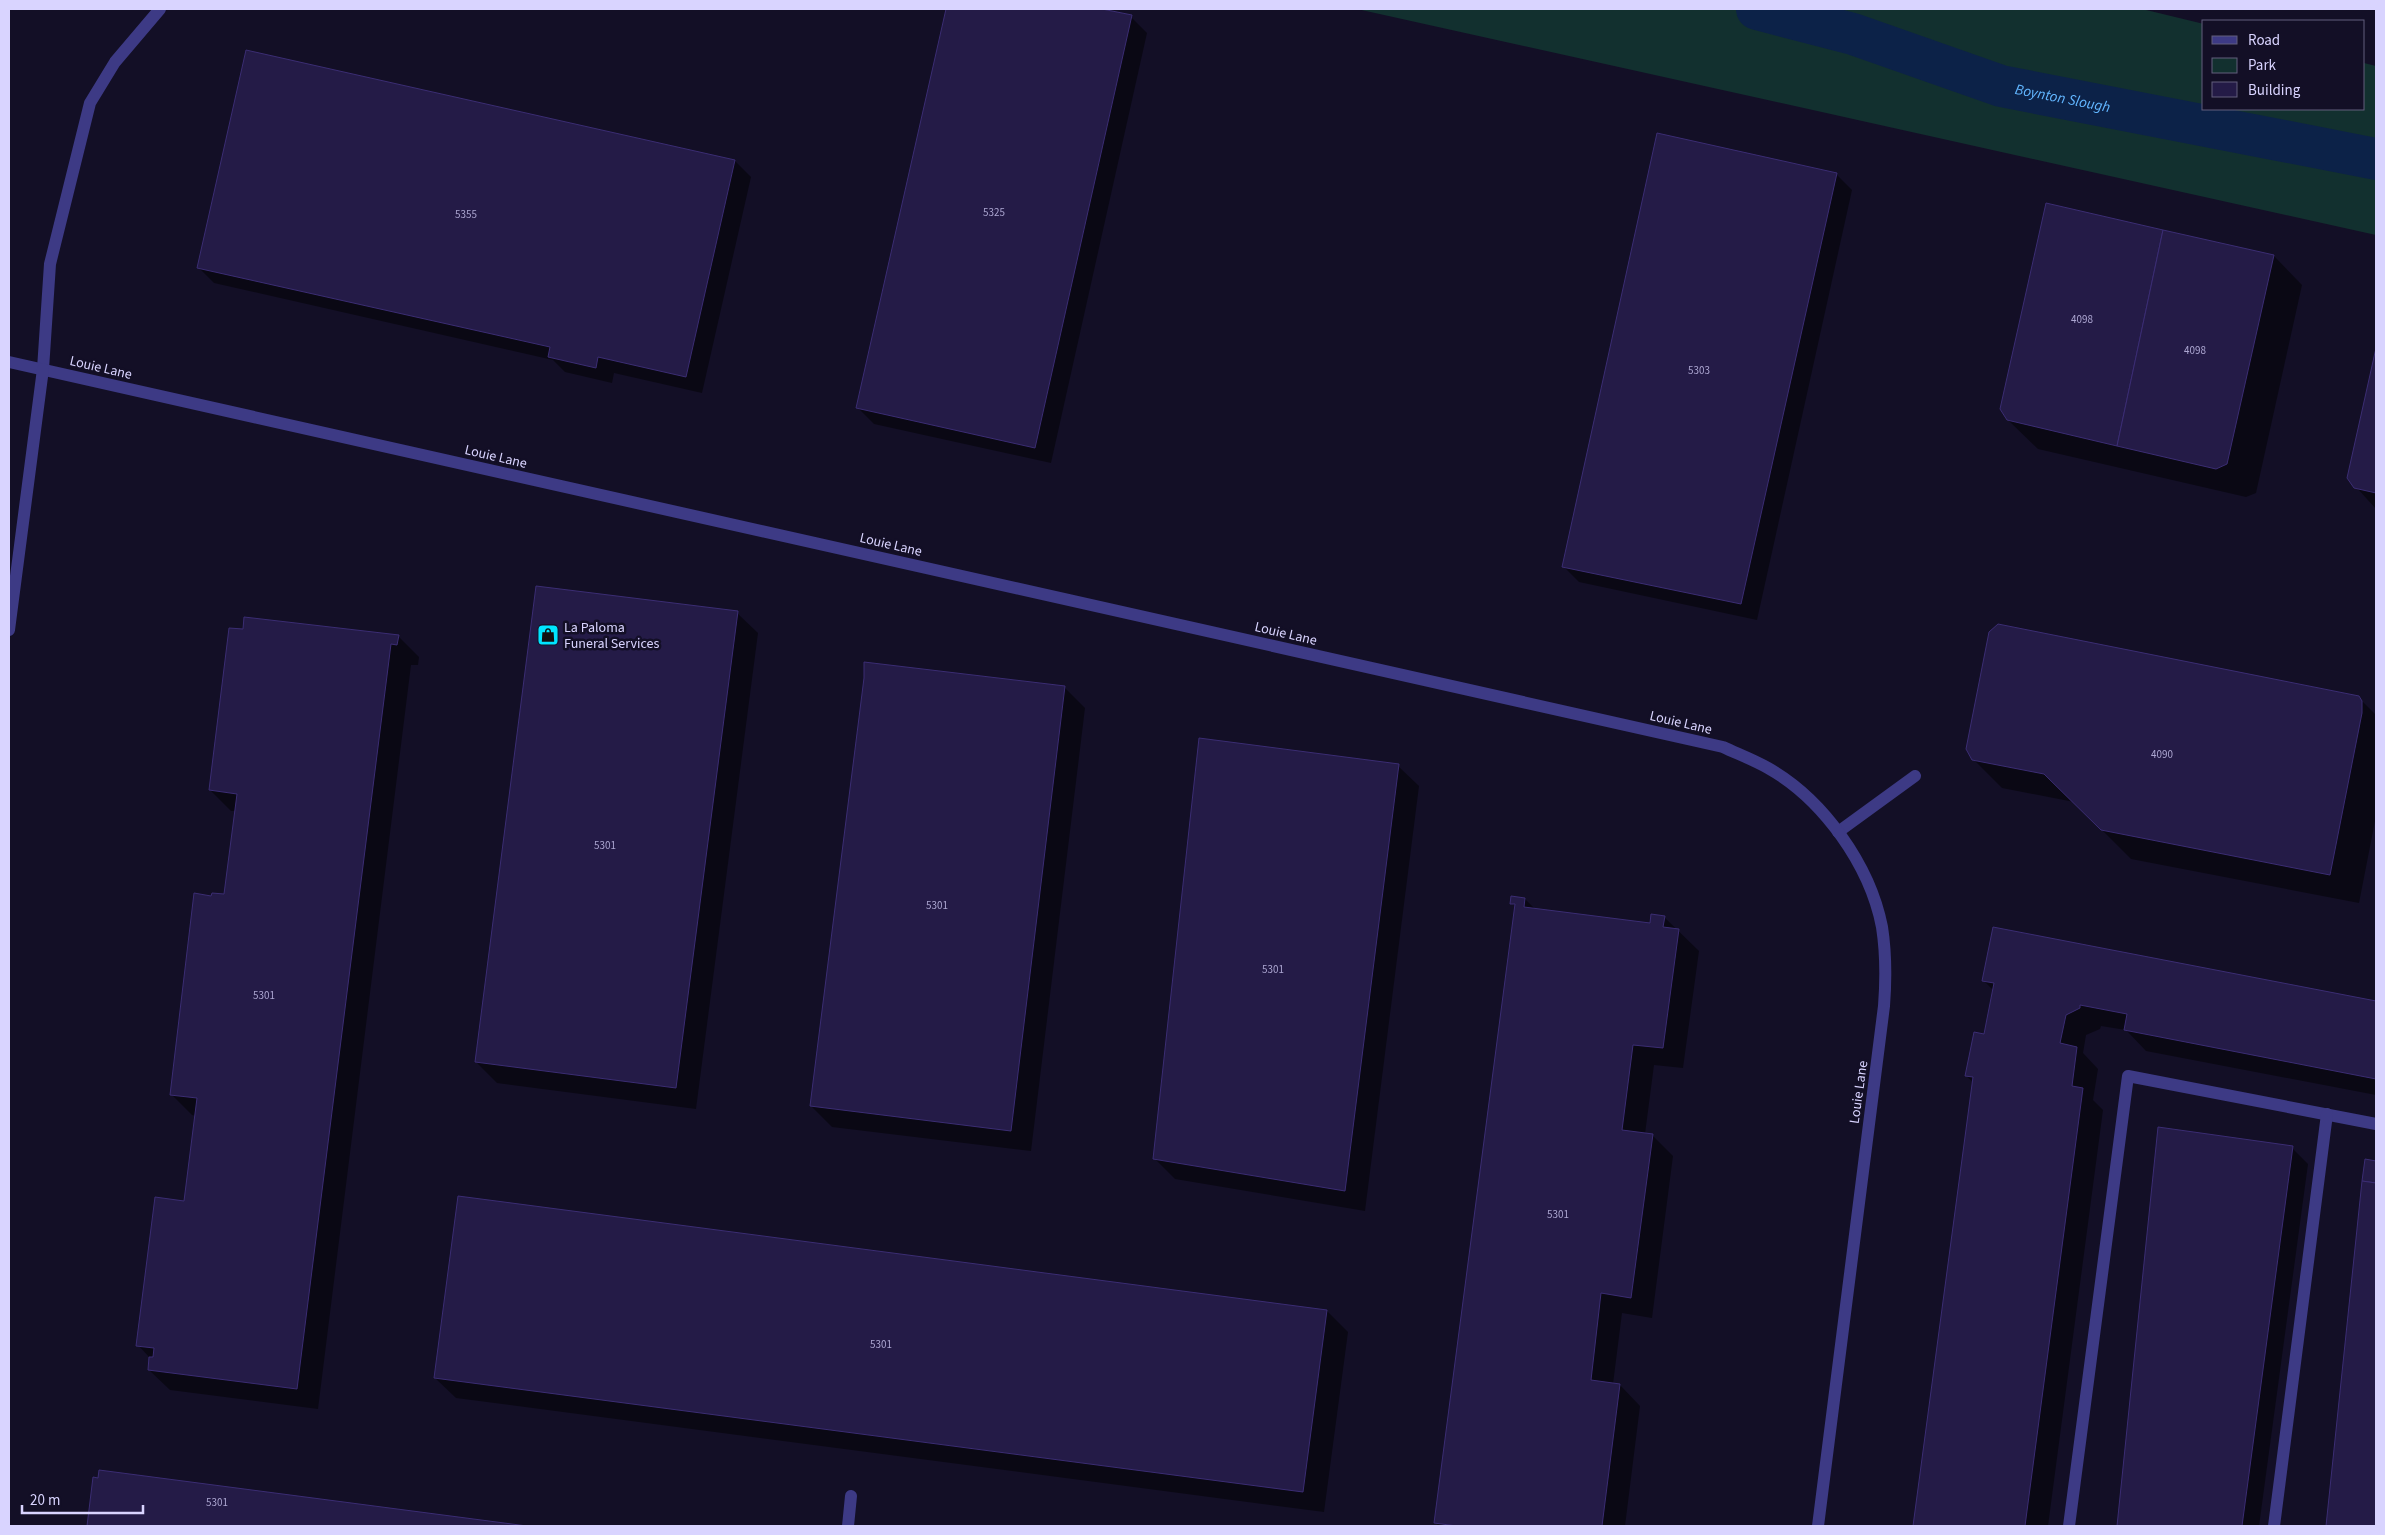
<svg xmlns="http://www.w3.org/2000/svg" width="2385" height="1535" font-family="'Source Sans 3',sans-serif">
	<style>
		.green { fill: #12302f }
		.shadow { fill: #0007 }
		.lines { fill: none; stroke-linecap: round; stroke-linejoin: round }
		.canal { stroke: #0c2248; stroke-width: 42 }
		.building { fill: #241b47; stroke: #3b2d73 }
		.lane { stroke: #3d3a85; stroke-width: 12 }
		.street { stroke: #3d3a85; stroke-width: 12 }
		.labels { text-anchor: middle; stroke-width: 5; stroke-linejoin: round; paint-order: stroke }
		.number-label { font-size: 11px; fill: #aca6d1 }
		.street-label { font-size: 14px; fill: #d9d4ff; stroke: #130f26 }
		.poi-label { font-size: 14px; fill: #d9d4ff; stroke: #130f26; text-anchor: start }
		.water-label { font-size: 15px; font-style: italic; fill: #62b6ff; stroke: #130f26 }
	</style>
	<rect width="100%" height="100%" fill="#130f26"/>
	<!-- green -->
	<path class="green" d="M1357,9H2142L2204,24V109H2364V63L2376,66V235Z"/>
	<!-- shadow -->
	<g class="shadow">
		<path d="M947,9H1096L1131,17L1147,33L1051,463L874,424L858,408Z"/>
		<path d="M735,161L751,177L702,393L614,373L612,383L565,372L553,360L214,283L198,267Z"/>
		<path d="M1836,174L1852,190L1757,620L1579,582L1563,566Z"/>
		<path d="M2274,256L2302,285L2256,493L2246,497L2038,449L2008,420Z"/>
		<path d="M2376,353V509L2348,478Z"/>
		<path d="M737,613L758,633L696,1109L497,1083L476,1062Z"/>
		<path d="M1999,625L2353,695L2360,699L2376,715V816L2359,903L2131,859L2074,802L2002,788L1973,759Z"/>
		<path d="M398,636L419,657L418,665H411L318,1409L170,1390L149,1370L150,1358L138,1345L185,1202L196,1116L192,1115L171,1094L212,897L225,895L236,811H231L210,790Z"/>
		<path d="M1065,688L1085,708L1031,1151L832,1127L811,1106Z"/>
		<path d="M1398,766L1419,786L1365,1211L1175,1179L1154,1158Z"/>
		<path d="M1525,899L1536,910L1651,925L1664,917L1699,951L1683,1068L1654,1065L1645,1134L1652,1135L1673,1156L1652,1318L1622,1313L1613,1384L1620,1385L1640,1406L1625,1526H1439L1436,1523L1516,907L1512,903Z"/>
		<path d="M1994,929L2376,1003V1095L2146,1051L2126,1030L2101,1026L2100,1029L2086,1035L2083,1053L2098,1069L2093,1100L2103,1110L2048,1526H1914L1973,1082L1966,1076L1985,1036L1993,990L1984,981Z"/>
		<path d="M2160,1129L2292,1148L2308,1164L2259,1526H2118Z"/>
		<path d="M2366,1161L2376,1162V1526H2327Z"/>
		<path d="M1327,1311L1348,1332L1324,1512L456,1398L435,1378Z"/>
		<path d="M100,1471L518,1526H88L94,1478L99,1480Z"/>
	</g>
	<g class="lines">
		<!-- canal -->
		<path class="canal" id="s1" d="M1757,9L1853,34L2001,86L2376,159"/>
	</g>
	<!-- building -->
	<g class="building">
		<path d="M946,9H1102L1132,15L1035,448L856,408Z"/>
		<path d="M246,50L735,160L686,377L598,357L596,368L548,357L550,347L197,268Z"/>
		<path d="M1657,133L1837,173L1741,604L1562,567Z"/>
		<path d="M2046,203L2163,230L2117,446L2007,420L2000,409Z"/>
		<path d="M2163,230L2274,255L2227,464L2216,469L2117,446Z"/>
		<path d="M2376,348V493L2354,488L2347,478Z"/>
		<path d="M536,586L738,611L676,1088L475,1062Z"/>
		<path d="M244,617L399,635L397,645L391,644L297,1389L148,1370L149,1357H153L154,1348L136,1346L155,1197L184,1201L197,1098L170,1095L194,893L211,896L212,893L224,894L237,794L209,790L229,628L243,629Z"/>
		<path d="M1998,624L2359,696L2362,701V713L2330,875L2101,830L2044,774L1972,760L1966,749L1989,632Z"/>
		<path d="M864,662L1065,686L1011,1131L810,1106L864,678Z"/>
		<path d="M1199,738L1399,764L1345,1191L1153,1159Z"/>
		<path d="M1511,896L1525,898L1524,907L1650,923L1651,914L1665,916L1663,927L1679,929L1663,1048L1633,1045L1622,1130L1653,1134L1631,1298L1601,1293L1591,1380L1620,1384L1602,1526H1457L1434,1523L1515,904H1510Z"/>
		<path d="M1993,927L2376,1001V1079L2124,1030L2127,1014L2080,1005V1008L2066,1015L2060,1043L2077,1047L2072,1086L2083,1088L2025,1526H1913L1973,1077L1965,1076L1974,1032L1984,1034L1994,983L1982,981Z"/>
		<path d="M2158,1127L2293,1146L2242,1526H2117Z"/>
		<path d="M2365,1159L2376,1161V1183L2362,1181Z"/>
		<path d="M2362,1181L2376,1183V1526H2326Z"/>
		<path d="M458,1196L1327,1310L1303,1492L434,1378Z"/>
		<path d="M99,1470L527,1526H87L93,1477L98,1478Z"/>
	</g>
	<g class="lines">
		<!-- lane -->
		<g class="lane">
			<path d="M43,369L50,264L90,103L115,62L160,9"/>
			<path d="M1838,832L1915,776"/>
			<path d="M848,1526L851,1496"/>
			<path d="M2069,1526L2128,1076L2376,1124"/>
			<path d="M2274,1526L2327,1114"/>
		</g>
		<!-- street -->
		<g class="street">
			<path d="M9,362L1723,747C1738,754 1754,760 1768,768C1823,799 1870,865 1882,927C1886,953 1886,980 1884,1006L1818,1526"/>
			<path d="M9,630L43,369"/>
		</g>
	</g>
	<!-- icons -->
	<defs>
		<g id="shop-square" transform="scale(1.125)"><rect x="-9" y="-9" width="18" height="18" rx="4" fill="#00e5ff" stroke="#130f26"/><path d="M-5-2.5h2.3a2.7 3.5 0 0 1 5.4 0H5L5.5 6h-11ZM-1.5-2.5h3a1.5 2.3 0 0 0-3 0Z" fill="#111"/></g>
	</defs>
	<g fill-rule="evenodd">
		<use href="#shop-square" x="548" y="635"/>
	</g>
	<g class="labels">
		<!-- number labels -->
		<g class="number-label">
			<text x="994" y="216">5325</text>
			<text x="466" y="218">5355</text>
			<text x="2082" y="323">4098</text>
			<text x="2195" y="354">4098</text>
			<text x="1699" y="374">5303</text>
			<text x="2162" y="758">4090</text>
			<text x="605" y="849">5301</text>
			<text x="937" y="909">5301</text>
			<text x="1273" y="973">5301</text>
			<text x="264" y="999">5301</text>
			<text x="1558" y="1218">5301</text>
			<text x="881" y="1348">5301</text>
			<text x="217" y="1506">5301</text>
		</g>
		<!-- street labels -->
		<g class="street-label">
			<text transform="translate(101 367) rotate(13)" y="5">Louie Lane</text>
			<text transform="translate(496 456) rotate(13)" y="5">Louie Lane</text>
			<text transform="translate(891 544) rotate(13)" y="5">Louie Lane</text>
			<text transform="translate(1286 633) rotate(13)" y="5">Louie Lane</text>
			<text transform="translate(1681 722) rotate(13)" y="5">Louie Lane</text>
			<text transform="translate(1858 1092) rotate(-82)" y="5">Louie Lane</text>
		</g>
		<!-- poi labels -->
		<g class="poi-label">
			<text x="564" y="632">La Paloma<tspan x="564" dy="16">Funeral Services</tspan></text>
		</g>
		<!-- water labels -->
		<g class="water-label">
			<text dy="5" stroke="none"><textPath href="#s1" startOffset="319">Boynton Slough</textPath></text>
		</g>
	</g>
	<!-- border -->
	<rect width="2385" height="1535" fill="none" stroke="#d9d4ff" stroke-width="20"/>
	<!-- legend -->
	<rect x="2202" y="20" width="162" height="90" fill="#130f26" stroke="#625e7d"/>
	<rect x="2212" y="36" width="25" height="8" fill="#3d3a85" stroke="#625e7d"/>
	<text x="2248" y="45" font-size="15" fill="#d9d4ff">Road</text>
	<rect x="2212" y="58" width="25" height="15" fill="#12302f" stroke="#625e7d"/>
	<text x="2248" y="70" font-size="15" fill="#d9d4ff">Park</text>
	<rect x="2212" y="82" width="25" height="15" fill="#241b47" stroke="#625e7d"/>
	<text x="2248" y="95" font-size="15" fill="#d9d4ff">Building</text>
	<!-- scale -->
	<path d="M22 1505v8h121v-8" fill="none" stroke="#d9d4ff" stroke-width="2.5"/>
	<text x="30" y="1505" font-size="15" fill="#d9d4ff" stroke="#130f26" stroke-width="4" paint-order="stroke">20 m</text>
</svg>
